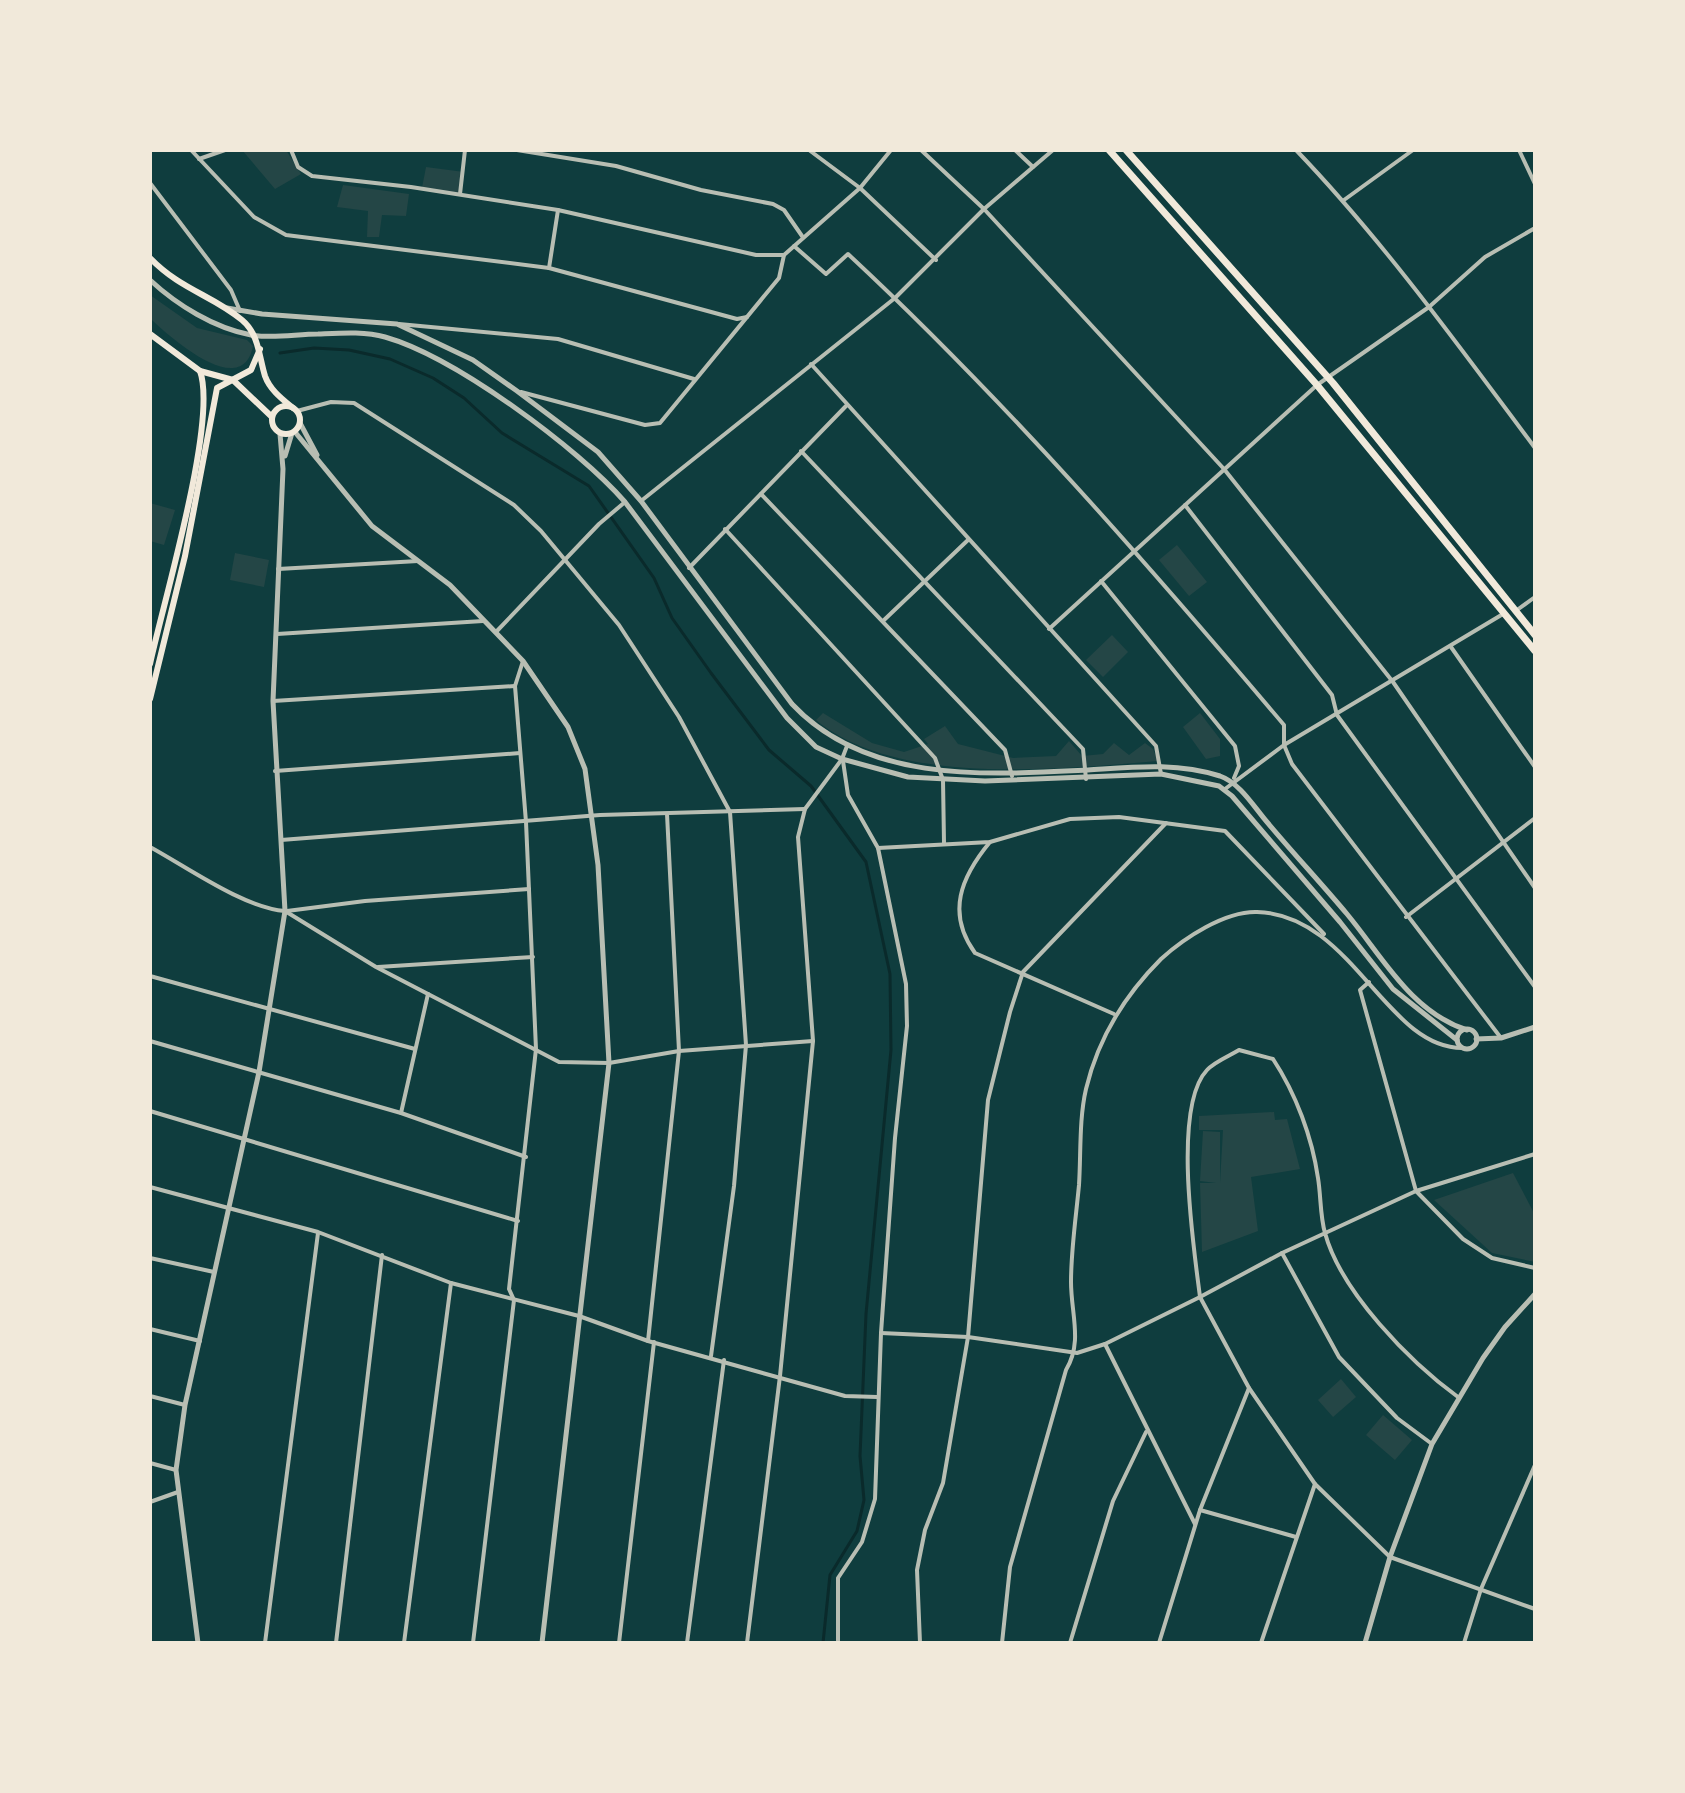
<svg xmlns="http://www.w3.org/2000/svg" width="1685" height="1793" font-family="Bitter,serif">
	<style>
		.green { fill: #244646 }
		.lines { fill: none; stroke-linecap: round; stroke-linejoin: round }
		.stream { stroke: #0a2a2b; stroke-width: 3 }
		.minor { stroke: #b8beb3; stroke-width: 4 }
		.tertiary { stroke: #b8beb3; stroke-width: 5 }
		.secondary { stroke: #f1e9da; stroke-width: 6 }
		.primary { stroke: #f1e9da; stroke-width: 7 }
	</style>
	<rect width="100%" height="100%" fill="#0f3d3e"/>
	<!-- green -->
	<g class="green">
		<path d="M242,150H286L301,174L275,189Z"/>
		<path d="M426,167L464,172L460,194L422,188Z"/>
		<path d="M343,185L409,194L406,216L382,215L379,237H367L368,211L337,207Z"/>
		<path d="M150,295L197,328L247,340L253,346C242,401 171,338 152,320Z"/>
		<path d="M150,503L175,510L164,545L150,541Z"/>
		<path d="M1177,545L1207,582L1189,596L1159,560Z"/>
		<path d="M235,553L269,560L264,587L230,580Z"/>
		<path d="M1112,635L1128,652L1103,677L1086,660Z"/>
		<path d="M823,713L872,743L904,752L928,744L924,739L945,726L958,744L1013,758L1056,756L1069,741L1082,756L1103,754L1114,743L1129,755L1145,743L1153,749L1158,761C1059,769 896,787 816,720Z"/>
		<path d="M1200,713L1220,739V756L1206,759L1183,727Z"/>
		<path d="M1274,1112L1275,1120L1287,1119L1300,1169L1251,1177L1258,1231L1202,1252L1200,1183H1216L1200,1181L1203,1131L1220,1132V1183L1223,1130H1199V1116Z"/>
		<path d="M1513,1173L1535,1215V1262L1492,1253L1434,1200Z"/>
		<path d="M1341,1379L1356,1397L1333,1417L1318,1400Z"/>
		<path d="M1383,1415L1412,1440L1395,1460L1366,1435Z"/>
	</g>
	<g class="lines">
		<!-- stream -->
		<path class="stream" d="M280,353L314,348L349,350L390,359L433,378L464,398L502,433L589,486L654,578L672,618L711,673L769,750L811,786L866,862L890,974L891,1050L866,1314L860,1456L864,1500L857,1531L830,1575L823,1643"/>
		<!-- minor -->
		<g class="minor">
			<path d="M191,150L254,217L286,235L549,268L737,319L747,317"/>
			<path d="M291,150L298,167L312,176L411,187L558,210L756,255H784"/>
			<path d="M517,150L616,166L701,190L773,204L784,210L802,236"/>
			<path d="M809,150L860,188L936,260"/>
			<path d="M921,150L984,209L1224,469L1393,682L1535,888"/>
			<path d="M1015,150L1033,167"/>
			<path d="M1296,150C1384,242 1459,346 1535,448"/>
			<path d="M1519,150L1535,184"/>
			<path d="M199,159L225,150"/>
			<path d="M150,183L231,290L240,311"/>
			<path d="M460,194L465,150"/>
			<path d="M1344,200L1413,150"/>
			<path d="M794,246L826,274L848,254C1005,400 1146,562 1284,725V745L1292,764L1501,1038"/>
			<path d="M549,268L558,210"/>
			<path d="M399,324L558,339L694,379"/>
			<path d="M811,364L1156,746L1161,774"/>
			<path d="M521,392L645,425L660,423L779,278L784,255L860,188L891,150"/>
			<path d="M297,411L331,402L354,403L514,505L541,531L619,625L679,717L730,812L746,1045L734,1186L711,1356"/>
			<path d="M801,451L1083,749L1086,779"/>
			<path d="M761,494L1005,750L1012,776"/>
			<path d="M641,501L895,298L984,209L1053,150"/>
			<path d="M1185,505L1332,695L1337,715L1535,987"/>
			<path d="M725,529L935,758L943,780L944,843"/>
			<path d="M689,568L846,406"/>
			<path d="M278,569L418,561"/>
			<path d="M1101,581L1235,746L1239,766L1234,778"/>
			<path d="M1517,610L1535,597"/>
			<path d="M883,621L968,540"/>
			<path d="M1049,629L1317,385L1429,307L1485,257L1535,228"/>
			<path d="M496,632L599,524L625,502"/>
			<path d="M277,634L483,621"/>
			<path d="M1451,647L1535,767"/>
			<path d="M273,701L515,686"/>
			<path d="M275,771L520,753"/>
			<path d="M1225,789L1284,745L1503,614"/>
			<path d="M281,840L600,815L805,809"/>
			<path d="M990,842C961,877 946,913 975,953L1114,1014"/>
			<path d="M150,847C187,867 244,908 285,911L376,967L559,1062L609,1063L679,1051L813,1041"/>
			<path d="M878,848L990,842L1070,819L1119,817L1225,831L1324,934"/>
			<path d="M287,911L365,901L529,889"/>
			<path d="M1406,917L1535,818"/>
			<path d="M378,967L533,957"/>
			<path d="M150,976L415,1049"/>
			<path d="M1369,982L1360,990L1416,1191L1463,1239L1492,1258L1535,1268"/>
			<path d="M150,1041L401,1113L526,1157"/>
			<path d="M150,1111L518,1221"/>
			<path d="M401,1113L428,994"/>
			<path d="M150,1187L318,1232L451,1283L579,1316L648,1341L845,1396L877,1397"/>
			<path d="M1282,1253L1339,1357L1397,1418L1432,1444"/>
			<path d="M150,1258L214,1272"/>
			<path d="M150,1329L200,1341"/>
			<path d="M881,1333L968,1337L1077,1353L1105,1344L1200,1297L1249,1388L1315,1484L1390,1557L1535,1609"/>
			<path d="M648,1341L679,1051L667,814"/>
			<path d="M1105,1344L1195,1524"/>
			<path d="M150,1396L185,1405"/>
			<path d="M1458,1397C1410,1362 1341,1292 1325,1233C1320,1216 1321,1196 1318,1178C1312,1137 1296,1094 1273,1059L1239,1050C1229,1056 1214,1062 1207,1070C1172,1107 1194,1249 1200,1297L1282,1253L1416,1191L1535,1154"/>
			<path d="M150,1463L176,1470"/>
			<path d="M150,1502L178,1492"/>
			<path d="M1200,1510L1296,1537"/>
			<path d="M265,1643L318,1233"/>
			<path d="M336,1643L382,1255"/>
			<path d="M404,1643L451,1283"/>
			<path d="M473,1643L514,1300L509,1289L536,1049L526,822L515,686L523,661"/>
			<path d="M619,1643L654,1342"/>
			<path d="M687,1643L724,1360"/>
			<path d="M747,1643L780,1376L813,1041L798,837L805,809L842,759L847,746"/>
			<path d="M838,1643V1578L862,1542L875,1499L881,1333L895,1138L907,1026L906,984L878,848L848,795L843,761"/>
			<path d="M920,1643L917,1570L925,1530L943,1483L968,1337L988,1100L1010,1012L1023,972L1166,823"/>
			<path d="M1002,1643L1010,1567L1066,1370C1083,1342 1071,1314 1071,1282C1071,1250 1076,1217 1079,1185C1081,1154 1079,1119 1086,1089C1098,1039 1125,995 1161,959C1184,938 1225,911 1257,912C1352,914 1386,1049 1463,1048"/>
			<path d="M1070,1643L1113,1501L1146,1432"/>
			<path d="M1159,1643L1200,1510L1249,1388"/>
			<path d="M1261,1643L1315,1484"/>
			<path d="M1464,1643L1481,1589L1535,1465"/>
		</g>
		<!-- tertiary -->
		<g class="tertiary">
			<path d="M150,280C177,305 214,328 251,335C272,339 297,334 318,334C340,333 365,331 385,337C455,357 578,448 625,502L787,718L816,747L842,759L908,777L985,781L1161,774L1219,786L1232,796L1340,922L1393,989L1457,1040"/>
			<path d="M227,308L262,314L397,324L473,360L517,391L598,452L641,501L792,704C867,784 987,775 1088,770C1134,767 1176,762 1220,776C1240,783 1254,807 1267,822C1293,853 1321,883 1347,914C1382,956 1411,1012 1467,1030"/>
			<path d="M300,423L317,455"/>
			<path d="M295,432L372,526L450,585L523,661L568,727L585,769L598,865L609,1063L542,1643"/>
			<path d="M285,456L292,433"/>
			<circle cx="1467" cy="1039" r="10"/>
			<path d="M1476,1039L1501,1038L1535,1027"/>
			<path d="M198,1643L176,1470L185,1405L259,1072L285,911L273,701L283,469L280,434"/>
			<path d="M1365,1643L1390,1557L1432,1444L1483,1358L1505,1327L1535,1294"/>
		</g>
		<!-- secondary -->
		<g class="secondary">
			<path d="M150,258C181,290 212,295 242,320C259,334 259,357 265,376C270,390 282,399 293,408"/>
			<path d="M150,334L200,371L233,380L272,417"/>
			<circle cx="286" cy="420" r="14"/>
			<path d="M150,664C163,603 218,421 200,371"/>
			<path d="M150,699L185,556L217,388L251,370L260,349"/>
		</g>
		<!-- primary -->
		<g class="primary">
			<path d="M1109,150L1317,385L1535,651"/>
			<path d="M1126,150L1333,383L1535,635"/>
		</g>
	</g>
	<!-- border -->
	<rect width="1685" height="1793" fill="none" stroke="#f1e9da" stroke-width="304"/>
</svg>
